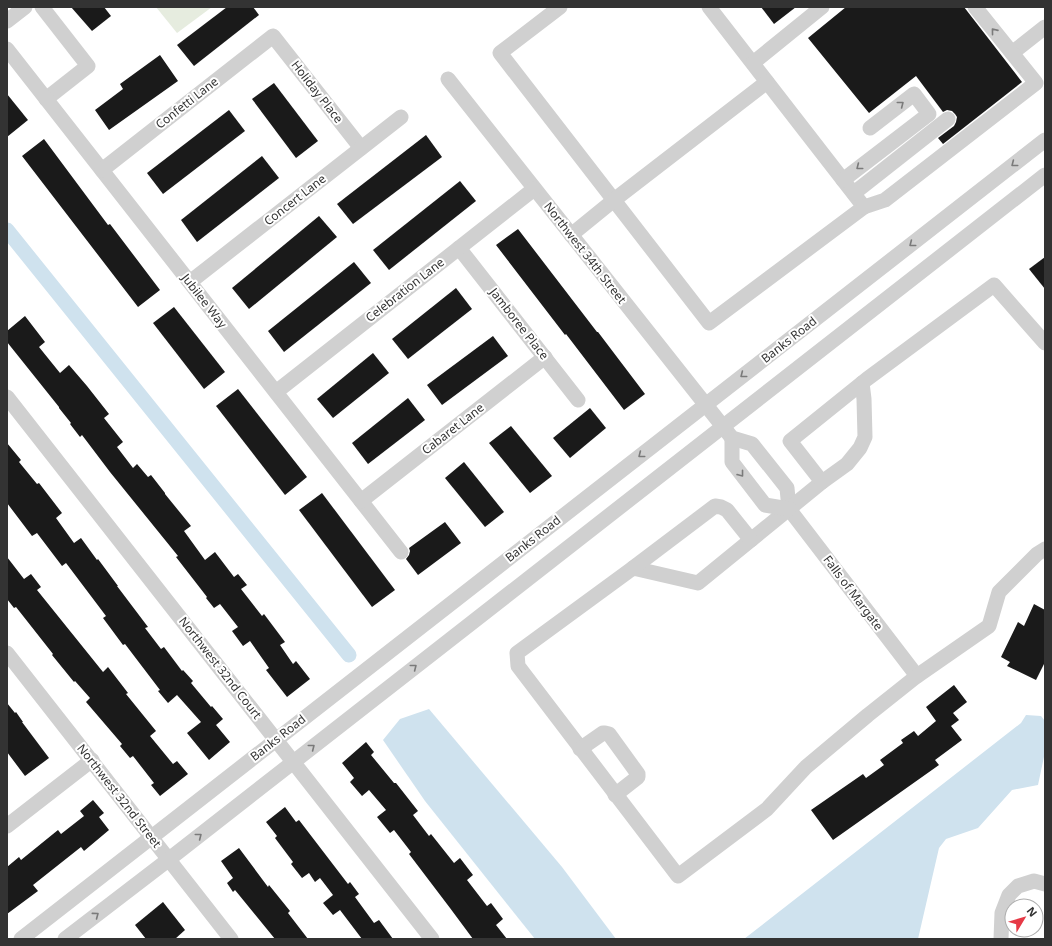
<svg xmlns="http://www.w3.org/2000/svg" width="1052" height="946" font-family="'Noto Sans',sans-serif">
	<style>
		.green { fill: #e6ecdf }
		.water { fill: #cfe2ee }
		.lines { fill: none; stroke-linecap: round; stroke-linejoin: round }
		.canal { stroke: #cfe2ee; stroke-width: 15 }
		.building { fill: #1a1a1a }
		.minor { stroke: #d0d0d0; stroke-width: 15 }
		.oneway { stroke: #7a7a7a }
		.labels { text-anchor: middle; stroke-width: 4; stroke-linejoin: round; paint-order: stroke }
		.street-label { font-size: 12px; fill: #333; stroke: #fff }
	</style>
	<rect width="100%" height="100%" fill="#fff"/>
	<!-- green -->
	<path class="green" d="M156,7H212L177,33Z"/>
	<!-- water -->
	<g class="water">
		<path d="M429,709L562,867L616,939H535L425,801L383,740L400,719Z"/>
		<path d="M1026,715L1041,716L1045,721V752L1038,785L1012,790L978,828L946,839L939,848L918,939H744L1021,723Z"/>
	</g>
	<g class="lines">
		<!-- canal -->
		<path class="canal" d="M7,230L349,655"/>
	</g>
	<!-- building -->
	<g class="building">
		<path d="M71,7H104L111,16L92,31Z"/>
		<path d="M227,7H253L259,15L194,66L177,45Z"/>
		<path d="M761,7H796L774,24Z"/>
		<path d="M846,7H964L1022,82L943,144L938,138L954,126L956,122L957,117L955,114L952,111L947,110L943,112L916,76L869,113L808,38Z"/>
		<path d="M160,55L178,81L109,130L95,110L123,89L120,84Z"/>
		<path d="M274,83L318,141L296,158L252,99Z"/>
		<path d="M7,94L28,120L7,137Z"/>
		<path d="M229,110L245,131L163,194L147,173Z"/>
		<path d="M426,135L442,157L353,224L337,204Z"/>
		<path d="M44,139L108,225L110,224L160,290L138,307L22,156Z"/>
		<path d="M262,156L279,178L197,242L181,220Z"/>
		<path d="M460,181L476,201L389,270L373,250Z"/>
		<path d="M319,216L337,237L249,309L232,288Z"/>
		<path d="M518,229L597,332H598L645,394L624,410L566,334L565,335L496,245Z"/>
		<path d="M1045,257V289L1029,269Z"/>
		<path d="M354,262L371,283L284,352L268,331Z"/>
		<path d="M456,288L472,309L408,359L392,339Z"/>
		<path d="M174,307L225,372L204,389L153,323Z"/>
		<path d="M25,316L45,342L39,347L60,373L69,365L87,386L109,414L104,418L123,442L117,447L133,468L137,464L148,477L151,475L165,493V494L191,526L184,531L205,560L215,552L234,577L238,574L247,585L241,589L262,616L264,614L285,642L280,645L293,664L296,661L310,679L287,697L266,670L269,668L250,641L243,646L232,631L238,627L220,604L214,608L206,598L207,597L176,557L178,556L110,472L82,435L80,437L70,424L71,423L59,408V407L7,342V331Z"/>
		<path d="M493,336L508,356L442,405L427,385Z"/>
		<path d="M373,353L389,373L333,418L317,399Z"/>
		<path d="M238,389L307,477L285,495L216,406Z"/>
		<path d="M408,398L425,420L368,464L352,443Z"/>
		<path d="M590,408L606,428L570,458L553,438Z"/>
		<path d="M511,426L552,476L530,493L489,443Z"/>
		<path d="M7,443L21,460L19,462L37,484L39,483L62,513L56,518L74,543L81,538L97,560L98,559L118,586H117L148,627L145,628L161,649L164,647L182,671L183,670L193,681L191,683L211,707L212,706L223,719L216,725L230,742L209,760L187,733L201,722L177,695L168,703L158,691L160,690L125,644L123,645L103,618L106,616L66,563L62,566L37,533L32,536L7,503Z"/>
		<path d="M464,462L504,512L485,527L445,478Z"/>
		<path d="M322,493L395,590L372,607L299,510Z"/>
		<path d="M445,522L461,543L418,575L406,559L409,555L410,551L409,548Z"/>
		<path d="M7,557L24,579L31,574L41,587L37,590L103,672L108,667L128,693L126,694L156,731L150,736L173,764L177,761L188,774L160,796L151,785L154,783L133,756L130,758L120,746L122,744L86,702L90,698L75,681L74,682L52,655L53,654L16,607L14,608L7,599Z"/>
		<path d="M1034,604L1045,610V662L1036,680L1007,666L1010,662L1001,657L1018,622L1024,626Z"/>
		<path d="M954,685L967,702L953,713L959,720L951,726L962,740L935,760L939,765L833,840L811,810L863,774L866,778L884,765L880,760L903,743L901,740L914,731L918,736L936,721L926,707Z"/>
		<path d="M7,703L15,713L16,712L23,722H22L49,758L25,776L7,752Z"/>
		<path d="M366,742L374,752L371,755L394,783H396L418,811L413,815L429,836L431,834L454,863L460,858L473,875L467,880L487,906L491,903L503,919L496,925L507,939H473L450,908L409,854L411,852L394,830L390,833L377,817L386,810L369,790L362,796L350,782L354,778L342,763Z"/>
		<path d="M93,800L104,813L99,817L109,830L84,851L81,847L33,885L38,891L7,914V867L19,857L21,860L58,830L61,834L84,816L80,811Z"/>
		<path d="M285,807L296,822L299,820L348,884L350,882L359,894L355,897L374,923L379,920L393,939H362L340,910L333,915L323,903L333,895L320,878L315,882L309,873L302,878L291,864L293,862L275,838L277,836L266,822Z"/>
		<path d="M239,848L268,887L269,885L290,911L288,913L308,939H275L235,890L233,892L227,883L233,878L221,861Z"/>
		<path d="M163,902L185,930L175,939H146L135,925Z"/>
	</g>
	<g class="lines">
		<!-- minor -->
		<g class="minor">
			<path d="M42,7L88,66L46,99"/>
			<path d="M560,7L500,53L709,323L864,207L709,7"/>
			<path d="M7,21L25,7"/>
			<path d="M7,49L401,552"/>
			<path d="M1012,53L1045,27"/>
			<path d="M753,63L822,7"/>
			<path d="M448,79L732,438L752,444L787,488L789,509L917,676"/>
			<path d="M102,170L273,36L361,148"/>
			<path d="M843,180L929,114L914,94L870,128"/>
			<path d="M854,193L948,119"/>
			<path d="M864,207L885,200L1036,83L975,7"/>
			<path d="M571,235L614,200L767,82"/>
			<path d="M459,248L578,400"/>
			<path d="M190,282L401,117"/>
			<path d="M1045,343L994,285L867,379L790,441L822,482L698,583L633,568L517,653L518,666L678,876L767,809L806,767L868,715L917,676L989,626L999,592L1037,554L1045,549"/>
			<path d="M276,392L534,189"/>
			<path d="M7,397L432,939"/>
			<path d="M732,438V462L765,505L789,509"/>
			<path d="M822,482L847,464L860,448L865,437L864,399L862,383"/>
			<path d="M361,501L545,357"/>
			<path d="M633,568L715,506L721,507L727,510L751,540"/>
			<path d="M7,653C82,748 156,844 231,939"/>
			<path d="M580,749L603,733H605L609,734L638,774V777L615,795"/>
			<path d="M7,826L92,760"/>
			<path d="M21,939L1045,140"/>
			<path d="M65,939L168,860L1045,175"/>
			<path d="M1001,939L1002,913L1009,895L1018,886L1034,881L1045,884"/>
		</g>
	</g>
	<!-- one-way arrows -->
	<defs><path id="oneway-chevron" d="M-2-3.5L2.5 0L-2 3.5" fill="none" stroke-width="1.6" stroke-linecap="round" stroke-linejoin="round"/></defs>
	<g class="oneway">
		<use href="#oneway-chevron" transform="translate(994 31) rotate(-129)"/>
		<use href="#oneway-chevron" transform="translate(901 104) rotate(-38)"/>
		<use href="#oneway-chevron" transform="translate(1014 164) rotate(142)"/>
		<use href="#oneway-chevron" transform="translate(859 167) rotate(142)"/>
		<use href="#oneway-chevron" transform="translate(912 244) rotate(142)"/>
		<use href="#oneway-chevron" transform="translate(743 375) rotate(142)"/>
		<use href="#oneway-chevron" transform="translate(641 455) rotate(142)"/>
		<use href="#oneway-chevron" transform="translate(741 474) rotate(52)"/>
		<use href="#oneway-chevron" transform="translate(414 667) rotate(-38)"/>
		<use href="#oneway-chevron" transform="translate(312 747) rotate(-38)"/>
		<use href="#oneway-chevron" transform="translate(199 836) rotate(-38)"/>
		<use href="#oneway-chevron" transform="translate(96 915) rotate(-37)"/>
	</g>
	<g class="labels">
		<!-- street labels -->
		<g class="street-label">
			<text transform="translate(317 92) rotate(52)" y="4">Holiday Place</text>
			<text transform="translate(187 103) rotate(-38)" y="4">Confetti Lane</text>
			<text transform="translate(295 200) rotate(-38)" y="4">Concert Lane</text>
			<text transform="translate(585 253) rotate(52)" y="4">Northwest 34th Street</text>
			<text transform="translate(405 290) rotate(-38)" y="4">Celebration Lane</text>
			<text transform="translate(204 301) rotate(52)" y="4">Jubilee Way</text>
			<text transform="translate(519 324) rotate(52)" y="4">Jamboree Place</text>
			<text transform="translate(789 340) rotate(-38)" y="4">Banks Road</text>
			<text transform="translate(453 429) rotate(-38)" y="4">Cabaret Lane</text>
			<text transform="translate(533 539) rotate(-38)" y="4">Banks Road</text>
			<text transform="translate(853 593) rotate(53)" y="4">Falls of Margate</text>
			<text transform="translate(220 668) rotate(52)" y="4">Northwest 32nd Court</text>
			<text transform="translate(278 738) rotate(-38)" y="4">Banks Road</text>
			<text transform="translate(119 796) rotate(52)" y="4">Northwest 32nd Street</text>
		</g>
	</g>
	<!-- border -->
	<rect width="1052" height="946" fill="none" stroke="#333333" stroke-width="16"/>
	<!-- north arrow -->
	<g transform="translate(1024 918) rotate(52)"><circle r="19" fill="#ffffff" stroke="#adadad"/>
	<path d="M0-3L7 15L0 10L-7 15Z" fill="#e63946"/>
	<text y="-6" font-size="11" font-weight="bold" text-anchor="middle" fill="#333333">N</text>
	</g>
</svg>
